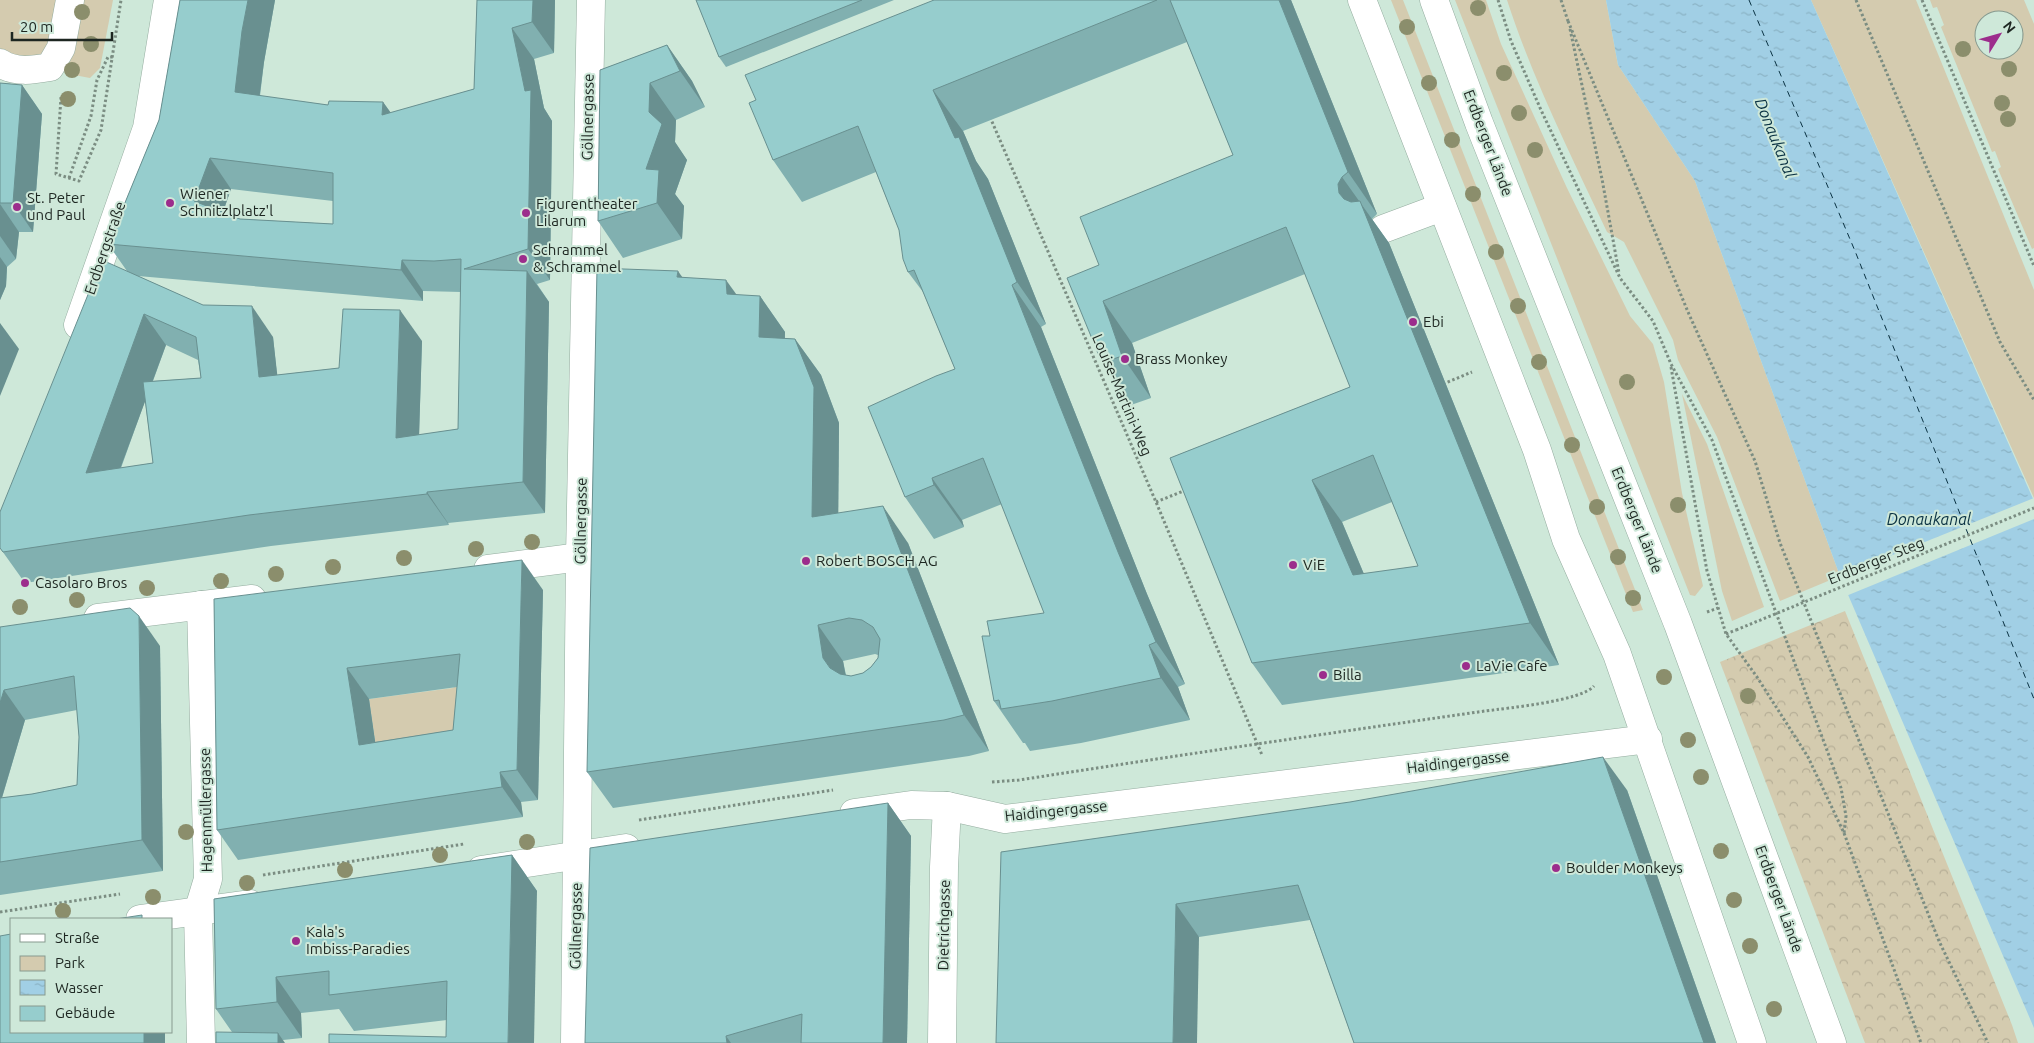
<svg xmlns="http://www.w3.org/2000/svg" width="2034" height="1043" font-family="Ubuntu,sans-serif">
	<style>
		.green { fill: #d4cbaf; fill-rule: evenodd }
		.forest { fill: url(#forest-crowns) }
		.water { fill: url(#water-ripples) }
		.pier { fill: #cee8d9 }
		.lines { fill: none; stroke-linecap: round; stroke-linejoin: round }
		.ferry { stroke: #0a3243; stroke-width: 1; stroke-dasharray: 6 5; stroke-linecap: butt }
		.minor-casing { stroke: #94ac9f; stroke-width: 29 }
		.major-casing { stroke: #94ac9f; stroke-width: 29 }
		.path { stroke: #7b8d82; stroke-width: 3; stroke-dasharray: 2.5 2.5; stroke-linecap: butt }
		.minor { stroke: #fff; stroke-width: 28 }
		.major { stroke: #fff; stroke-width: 28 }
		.path-bridge { stroke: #7b8d82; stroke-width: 3; stroke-dasharray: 2.5 2.5; stroke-linecap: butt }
		.tree { fill: #8b8e6c }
		.wall { fill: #81b0b0; fill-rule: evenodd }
		.shaded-wall { fill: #699090 }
		.building { fill: #96cdcd; stroke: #699090; fill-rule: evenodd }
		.poi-dot { fill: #9c2d8c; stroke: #cee8d9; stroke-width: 2 }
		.labels { text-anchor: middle; stroke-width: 4; stroke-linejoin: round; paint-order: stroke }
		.street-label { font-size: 15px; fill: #1d2621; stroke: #cee8d9 }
		.poi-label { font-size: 15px; fill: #1d2621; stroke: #cee8d9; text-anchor: start }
		.water-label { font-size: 16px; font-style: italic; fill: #0a3243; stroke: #cee8d9 }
	</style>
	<defs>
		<pattern id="forest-crowns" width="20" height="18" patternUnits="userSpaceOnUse" patternTransform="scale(1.25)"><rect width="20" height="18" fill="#d4cbaf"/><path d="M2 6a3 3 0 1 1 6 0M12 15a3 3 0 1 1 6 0" fill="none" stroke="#b6ae96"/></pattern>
		<pattern id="water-ripples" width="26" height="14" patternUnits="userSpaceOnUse" patternTransform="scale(1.25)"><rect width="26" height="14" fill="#a1cfe5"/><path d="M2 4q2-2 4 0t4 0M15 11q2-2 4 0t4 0" fill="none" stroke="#8ab2c4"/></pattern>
	</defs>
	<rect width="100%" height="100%" fill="#cee8d9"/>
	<!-- green -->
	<g class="green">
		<path d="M0,0H60L48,51C35,59 11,61 0,48Z"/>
		<path d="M80,0H113L100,68L90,78L74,75L69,68Z"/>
		<path d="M1391,0H1403L1643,610L1633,612Z"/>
		<path d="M1455,0H1486L1501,44L1567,188L1630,316L1653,344L1664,382L1682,493L1703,586L1695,596L1690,595Z"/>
		<path d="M1507,0H1606L1618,65L1695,181L1840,576L1780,601L1717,437L1678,360L1673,340L1624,242L1607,232C1571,155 1533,80 1507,0Z"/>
		<path d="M1811,0H1916L2034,290V498Z"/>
		<path d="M1930,0H2024L2034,24V248L2032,249L1998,169L2001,167L1995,151L1992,152L1941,27L1944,25L1937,7L1933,8ZM1984,20H2014V50H1984Z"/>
		<path d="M1682,394L1707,444L1764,607L1732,621L1722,591Z"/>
		<path d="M480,659L474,760L380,775L369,699L453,688Z"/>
	</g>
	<!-- forest -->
	<path class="forest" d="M1845,611L2012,1025L2018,1043H1865L1720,662Z"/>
	<!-- water -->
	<path class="water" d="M1606,0H1811L2034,501V1028L1840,576L1695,181L1618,65Z"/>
	<!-- pier -->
	<path class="pier" d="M2034,498V519L1846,596L1838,577Z"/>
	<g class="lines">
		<!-- ferry -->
		<path class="ferry" d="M1749,0L1855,251L2034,699"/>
		<!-- minor casing -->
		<g class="minor-casing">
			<g id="minor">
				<path d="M1362,0L1537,450L1566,539L1617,654L1752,1043"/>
				<path d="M0,63C15,73 33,70 50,67L61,48L70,0"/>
				<path d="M1383,229L1442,207"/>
				<path d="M78,325L147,128L168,0"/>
				<path d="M488,569L580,557"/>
				<path d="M98,618L252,599"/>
				<path d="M854,813L911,805L947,806L1005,819L1648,739"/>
				<path d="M481,870L626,848"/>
				<path d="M140,919L250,904"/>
				<path d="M201,1043L198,912L208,879L201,605"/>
				<path d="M575,1043L580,557L591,0"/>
				<path d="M942,1043L944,867L947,806"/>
			</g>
		</g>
		<!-- major casing -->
		<g class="major-casing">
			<path id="major" d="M1434,0L1479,123L1678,624L1832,1043"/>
		</g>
		<!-- path -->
		<g class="path">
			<path d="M1498,0L1511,41L1541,110L1620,278L1653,321L1671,364L1712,440L1841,788L1846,816L1844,833"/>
			<path d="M1561,0L1568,21"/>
			<path d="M1856,0L2000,342L2034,400"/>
			<path d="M1922,0L2034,266"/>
			<path d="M1568,21L1688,312L1755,461L1780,543L1939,941L1988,1043"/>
			<path d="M1570,29L1602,179L1619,273"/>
			<path d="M61,97L56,174L79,181L101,130L121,0"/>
			<path d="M990,117L1156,502L1262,755"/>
			<path d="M69,178L91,116L97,80L108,57H113"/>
			<path d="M1671,367L1707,571L1726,634L1757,677L1808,757L1844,833L1921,1043"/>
			<path d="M1443,384L1472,372"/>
			<path d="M1156,502L1186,490"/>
			<path d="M1707,612L1718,608"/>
			<path d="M1726,634L1736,630"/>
			<path d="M992,782L1019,780C1174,756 1330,733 1485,711C1508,708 1581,701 1594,686"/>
			<path d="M639,820L833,790"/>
			<path d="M263,875L464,844"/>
			<path d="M0,912L120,894"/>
		</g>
		<!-- minor -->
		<use href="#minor" class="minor"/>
		<!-- major -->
		<use href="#major" class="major"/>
		<!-- path-bridge -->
		<path class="path-bridge" d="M1736,630L2034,508"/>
	</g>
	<!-- trees -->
	<g class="tree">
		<circle cx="1478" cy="8" r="8"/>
		<circle cx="82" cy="12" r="8"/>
		<circle cx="1407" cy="27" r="8"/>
		<circle cx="91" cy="44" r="8"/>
		<circle cx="1963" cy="49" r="8"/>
		<circle cx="2009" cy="69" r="8"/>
		<circle cx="72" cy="70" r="8"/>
		<circle cx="1504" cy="73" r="8"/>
		<circle cx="1429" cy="83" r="8"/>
		<circle cx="68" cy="99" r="8"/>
		<circle cx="2002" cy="103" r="8"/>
		<circle cx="1519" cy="113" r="8"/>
		<circle cx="2008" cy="119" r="8"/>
		<circle cx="1452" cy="140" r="8"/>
		<circle cx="1535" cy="150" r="8"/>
		<circle cx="1473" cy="194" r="8"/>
		<circle cx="1496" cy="252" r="8"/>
		<circle cx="1518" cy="306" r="8"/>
		<circle cx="1539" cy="362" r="8"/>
		<circle cx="1627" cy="382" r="8"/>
		<circle cx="1572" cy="445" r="8"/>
		<circle cx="1678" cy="505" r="8"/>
		<circle cx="1597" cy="507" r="8"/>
		<circle cx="532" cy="542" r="8"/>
		<circle cx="476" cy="549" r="8"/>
		<circle cx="1618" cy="557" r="8"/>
		<circle cx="404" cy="558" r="8"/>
		<circle cx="333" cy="567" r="8"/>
		<circle cx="276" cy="574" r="8"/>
		<circle cx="221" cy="581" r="8"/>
		<circle cx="147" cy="588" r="8"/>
		<circle cx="1633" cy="598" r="8"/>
		<circle cx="77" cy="600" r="8"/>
		<circle cx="20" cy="607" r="8"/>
		<circle cx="1664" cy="677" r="8"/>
		<circle cx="1748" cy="696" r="8"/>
		<circle cx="1688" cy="740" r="8"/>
		<circle cx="1701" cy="777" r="8"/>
		<circle cx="186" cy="832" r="8"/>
		<circle cx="527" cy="842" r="8"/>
		<circle cx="1721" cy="851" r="8"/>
		<circle cx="440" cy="855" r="8"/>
		<circle cx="345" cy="870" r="8"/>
		<circle cx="247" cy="883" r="8"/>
		<circle cx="153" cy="897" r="8"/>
		<circle cx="1734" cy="900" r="8"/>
		<circle cx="63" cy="911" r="8"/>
		<circle cx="1750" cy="946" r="8"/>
		<circle cx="1774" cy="1009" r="8"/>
	</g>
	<!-- wall -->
	<g class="wall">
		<path d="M180,0H275L264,62L260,96L328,105L383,102L391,113L474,89L477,0H555L554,53L534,59L544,108L552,121L550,280L537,284L549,302L545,513L448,523L449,525L271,546L25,583L0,548L127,271L108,244L159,120ZM231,189L333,201V224L240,219L223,212ZM138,276L423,301V291L461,292L458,429L419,435L422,341L339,368L277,375L273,337ZM166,345L198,360L201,378L153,381ZM145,401L153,463L121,468Z"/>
		<path d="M696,0H894L726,67L719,57Z"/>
		<path d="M934,0H1291L1377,214L1372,219L1389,243L1559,665L1282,705L1252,663L1170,458L1350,387L1305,274L1132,343L1151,398L1131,405L1102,363L1099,265L1233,155L1187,42L963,131L976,161L988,179L1046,324L1041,327L1147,594L1185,684L1178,687L1190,720L1081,743L1030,751L1025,743H1023L994,701L990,636L1044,613L1002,504L962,520L964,527L934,539L905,497L955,369L923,292L908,272L899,230L876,172L802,202L773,160L756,100ZM1392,502L1418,566L1364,574L1342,522Z"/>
		<path d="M667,45L692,81L705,107L676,120L675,142L687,160L675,194L684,206L682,239L623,258L598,221L600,70Z"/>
		<path d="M0,83L22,85L42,114L33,232H19L16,259L7,267L6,286L0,300Z"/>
		<path d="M682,277L737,295L760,296L785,332V338L795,339L821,375L839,423L838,513L908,543L989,751L969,756L613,808L587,772ZM875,654L878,655V658L871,667L863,673L851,676L846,675L843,661Z"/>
		<path d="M543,590L538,800L521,802L523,817L238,860L217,830L214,599ZM457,687L453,730L375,742L369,699Z"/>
		<path d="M0,627L160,646L163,871L0,895ZM77,710L79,737L77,785L32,794L2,798L25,720Z"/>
		<path d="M1627,790L1716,1043H1354L1310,920L1199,937L1001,852Z"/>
		<path d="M888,803L911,836L907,1043H585Z"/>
		<path d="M512,855L537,891L446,1037L447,1020L354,1031L339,1009L301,1013L302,1038L283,1040L232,1032L216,1009L214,899Z"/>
	</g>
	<!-- shaded-wall -->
	<g class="shaded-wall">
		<path d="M248,0H275L264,62L256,123L235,92L242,31Z"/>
		<path d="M533,0H555L554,53L532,22Z"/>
		<path d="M1279,0H1291L1377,214L1348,172Z"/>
		<path d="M512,28L534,59L544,108L552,121L550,280L528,249L525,91Z"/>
		<path d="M667,45L692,81L705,107L680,71Z"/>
		<path d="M650,83L676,120L675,142L687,160L675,194L684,206L682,239L657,203L646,169Z"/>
		<path d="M22,85L42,114L33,232L13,203Z"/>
		<path d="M933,90L963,131L976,161L988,179L1046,324L1017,282Z"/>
		<path d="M383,102L405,133L382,115Z"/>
		<path d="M210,158L231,189L216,232L194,201Z"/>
		<path d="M1342,177L1389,243L1559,665L1530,623L1369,235L1339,193L1338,184Z"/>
		<path d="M0,204L19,232L16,259L0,236Z"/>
		<path d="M0,257L7,267L6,286L0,300Z"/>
		<path d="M402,260L423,291V301L401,270Z"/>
		<path d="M527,271L549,302L545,513L523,482Z"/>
		<path d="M678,271L703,307L677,277Z"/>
		<path d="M726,280L752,316L727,294Z"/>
		<path d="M1012,285L1041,327L1147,594L1185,684L1156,642L1118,552Z"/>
		<path d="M760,296L785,332L784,373L759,337Z"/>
		<path d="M1103,301L1132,343L1151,398L1122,356Z"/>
		<path d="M252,306L273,337L281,408L259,377Z"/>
		<path d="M400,310L422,341L418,469L396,438Z"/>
		<path d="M144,314L166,345L107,504L86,473Z"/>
		<path d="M0,323L19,349L0,396Z"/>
		<path d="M795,339L821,375L839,423L838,553L812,517Z"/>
		<path d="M932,478L962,520L964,527L934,485Z"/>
		<path d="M1312,480L1342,522L1382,617L1353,575Z"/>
		<path d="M427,492L448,523L449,525L427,494Z"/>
		<path d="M883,506L908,543L989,751L964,715Z"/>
		<path d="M522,560L543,590L538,800L517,770Z"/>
		<path d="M139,616L160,646L163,871L142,840Z"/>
		<path d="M818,625L843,661L849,694L823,658Z"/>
		<path d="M1149,645L1178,687L1190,720L1161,678Z"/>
		<path d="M347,668L369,699L380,775L359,745Z"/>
		<path d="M4,690L25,720L0,804V703Z"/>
		<path d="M1603,757L1627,790L1716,1043H1704Z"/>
		<path d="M500,772L521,802L523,817L502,787Z"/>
		<path d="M888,803L911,836L907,1043H883Z"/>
		<path d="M512,855L537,891L534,1043H508Z"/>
		<path d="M1176,904L1199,937L1197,1043H1173Z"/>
		<path d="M276,977L301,1013L302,1038L277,1002Z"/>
		<rect x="144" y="1032" width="21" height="11"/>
		<path d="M278,1033L285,1043H278Z"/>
		<path d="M726,1036L731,1043H727Z"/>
	</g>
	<!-- building -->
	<g class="building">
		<path d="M180,0H248L242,31L235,92L328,105L329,101L383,102L382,115L474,89L477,0H533L532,22L512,28L525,91L531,90L528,249L464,269L527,271L523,482L427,492V494L249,515L3,552L0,548V512L102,260L203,305L252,306L259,377L339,368L343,309L400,310L396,438L458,429L461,259L434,261L402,260L401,270L108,244L159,120ZM210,158L333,173V224L240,219L194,201ZM144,314L196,337L201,378L143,382L153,463L86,473Z"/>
		<path d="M696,0H862L719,57Z"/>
		<path d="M934,0H1157L933,90L955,138L959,137L1017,282L1012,285L1118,552L1156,642L1149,645L1161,678L1052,701L1001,709L999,700L994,701L982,636H990L987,621L1044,613L983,458L932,478L934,485L905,497L868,407L936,376L955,369L914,270L908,272L903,259L899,230L858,126L773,160L749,103L756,100L745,75Z"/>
		<path d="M1170,0H1279L1348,172L1342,177L1338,184L1339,193L1344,199L1351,202L1360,201L1530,623L1252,663L1170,458L1350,387L1286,227L1103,301L1122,356L1102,363L1067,278L1099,265L1080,217L1233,155ZM1373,455L1418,566L1353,575L1312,480Z"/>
		<path d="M667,45L680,71L650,83L649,112L662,124L646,169L659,170L657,203L598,221L600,70Z"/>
		<path d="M0,83L22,85L13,203H0Z"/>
		<path d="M597,268L678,271L677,277L726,280L727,294L760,296L759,337L795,339L814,387L812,517L883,506L964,715L944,720L587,772ZM849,618L862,620L873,627L880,639L878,658L871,667L863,673L851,676L840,674L830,668L823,658L818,625Z"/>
		<path d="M522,560L517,770L500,772L502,787L217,830L214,599ZM460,654L453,730L359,745L347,668Z"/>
		<path d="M130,608L139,616L142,840L0,862V798L32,794L77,785L79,737L74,676L4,690L0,703V627Z"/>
		<path d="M1603,757L1704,1043H1354L1298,885L1176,904L1173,1043H996L1001,852L1350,802Z"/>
		<path d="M888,803L883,1043H801L802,1014L726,1036L727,1043H585L590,848Z"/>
		<path d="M512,855L508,1043H329V1034L446,1037L447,981L329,995V971L276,977L277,1002L216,1009L214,899Z"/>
		<path d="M142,915V919H116Z"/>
		<path d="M11,934V1032H144V1043H0V936Z"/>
		<path d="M216,1032L278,1033V1043H216Z"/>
	</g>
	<!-- markers -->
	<g class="poi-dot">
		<circle cx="170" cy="203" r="5"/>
		<circle cx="17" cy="207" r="5"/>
		<circle cx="526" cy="213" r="5"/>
		<circle cx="523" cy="259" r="5"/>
		<circle cx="1413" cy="322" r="5"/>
		<circle cx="1125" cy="359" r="5"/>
		<circle cx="806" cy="561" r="5"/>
		<circle cx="1293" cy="565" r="5"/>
		<circle cx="25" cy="583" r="5"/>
		<circle cx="1466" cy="666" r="5"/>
		<circle cx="1323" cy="675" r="5"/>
		<circle cx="1556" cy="868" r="5"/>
		<circle cx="296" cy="941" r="5"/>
	</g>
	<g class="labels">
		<!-- street labels -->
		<g class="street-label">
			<text transform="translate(588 117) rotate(-89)" y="5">Göllnergasse</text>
			<text transform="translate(1488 143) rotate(69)" y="5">Erdberger Lände</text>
			<text transform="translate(105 248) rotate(-71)" y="5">Erdbergstraße</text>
			<text transform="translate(1122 395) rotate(67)" y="5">Louise-Martini-Weg</text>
			<text transform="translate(1637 520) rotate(68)" y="5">Erdberger Lände</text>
			<text transform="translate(581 521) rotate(-89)" y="5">Göllnergasse</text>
			<text transform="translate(1876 561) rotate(-22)" y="5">Erdberger Steg</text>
			<text transform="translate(1458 762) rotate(-7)" y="5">Haidingergasse</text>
			<text transform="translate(206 810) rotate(-91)" y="5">Hagenmüllergasse</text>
			<text transform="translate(1056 811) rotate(-6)" y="5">Haidingergasse</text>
			<text transform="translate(1779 899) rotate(70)" y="5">Erdberger Lände</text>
			<text transform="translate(944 925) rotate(-89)" y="5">Dietrichgasse</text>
			<text transform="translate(576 926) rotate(-89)" y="5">Göllnergasse</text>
		</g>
		<!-- poi labels -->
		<g class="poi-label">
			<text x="180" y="199">Wiener<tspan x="180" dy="17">Schnitzlplatz'l</tspan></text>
			<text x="27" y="203">St. Peter<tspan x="27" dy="17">und Paul</tspan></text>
			<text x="536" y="209">Figurentheater<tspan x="536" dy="17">Lilarum</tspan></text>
			<text x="533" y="255">Schrammel<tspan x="533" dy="17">&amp; Schrammel</tspan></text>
			<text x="1423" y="327">Ebi</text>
			<text x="1135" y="364">Brass Monkey</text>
			<text x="816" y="566">Robert BOSCH AG</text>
			<text x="1303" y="570">ViE</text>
			<text x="35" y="588">Casolaro Bros</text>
			<text x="1476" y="671">LaVie Cafe</text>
			<text x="1333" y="680">Billa</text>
			<text x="1566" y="873">Boulder Monkeys</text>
			<text x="306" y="937">Kala's<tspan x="306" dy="17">Imbiss-Paradies</tspan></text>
		</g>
		<!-- water labels -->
		<g class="water-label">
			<text transform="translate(1776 138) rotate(68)" y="6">Donaukanal</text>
			<text x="1929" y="525">Donaukanal</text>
		</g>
	</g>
	<!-- legend -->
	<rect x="10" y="918" width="162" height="115" fill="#cee8d9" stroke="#879a8f"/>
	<rect x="20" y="934" width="25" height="8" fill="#ffffff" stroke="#879a8f"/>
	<text x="55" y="943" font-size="15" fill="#1d2621">Straße</text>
	<rect x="20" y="956" width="25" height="15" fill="#d4cbaf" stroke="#879a8f"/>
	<text x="55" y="968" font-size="15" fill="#1d2621">Park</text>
	<rect x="20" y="980" width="25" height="15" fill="url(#water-ripples)" stroke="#879a8f"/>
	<text x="55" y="993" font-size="15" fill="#1d2621">Wasser</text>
	<rect x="20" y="1006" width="25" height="15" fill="#96cdcd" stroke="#879a8f"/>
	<text x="55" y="1018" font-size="15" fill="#1d2621">Gebäude</text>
	<!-- north arrow -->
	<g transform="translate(1999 35) rotate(53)"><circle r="24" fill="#cee8d9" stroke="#879a8f"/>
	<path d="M0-4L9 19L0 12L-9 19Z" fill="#9c2d8c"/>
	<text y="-8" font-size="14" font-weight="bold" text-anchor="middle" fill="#1d2621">N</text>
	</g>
	<!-- scale -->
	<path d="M12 32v8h100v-8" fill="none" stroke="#1d2621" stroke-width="2.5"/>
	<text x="20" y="32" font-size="15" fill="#1d2621" stroke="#cee8d9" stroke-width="4" paint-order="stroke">20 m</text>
</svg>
